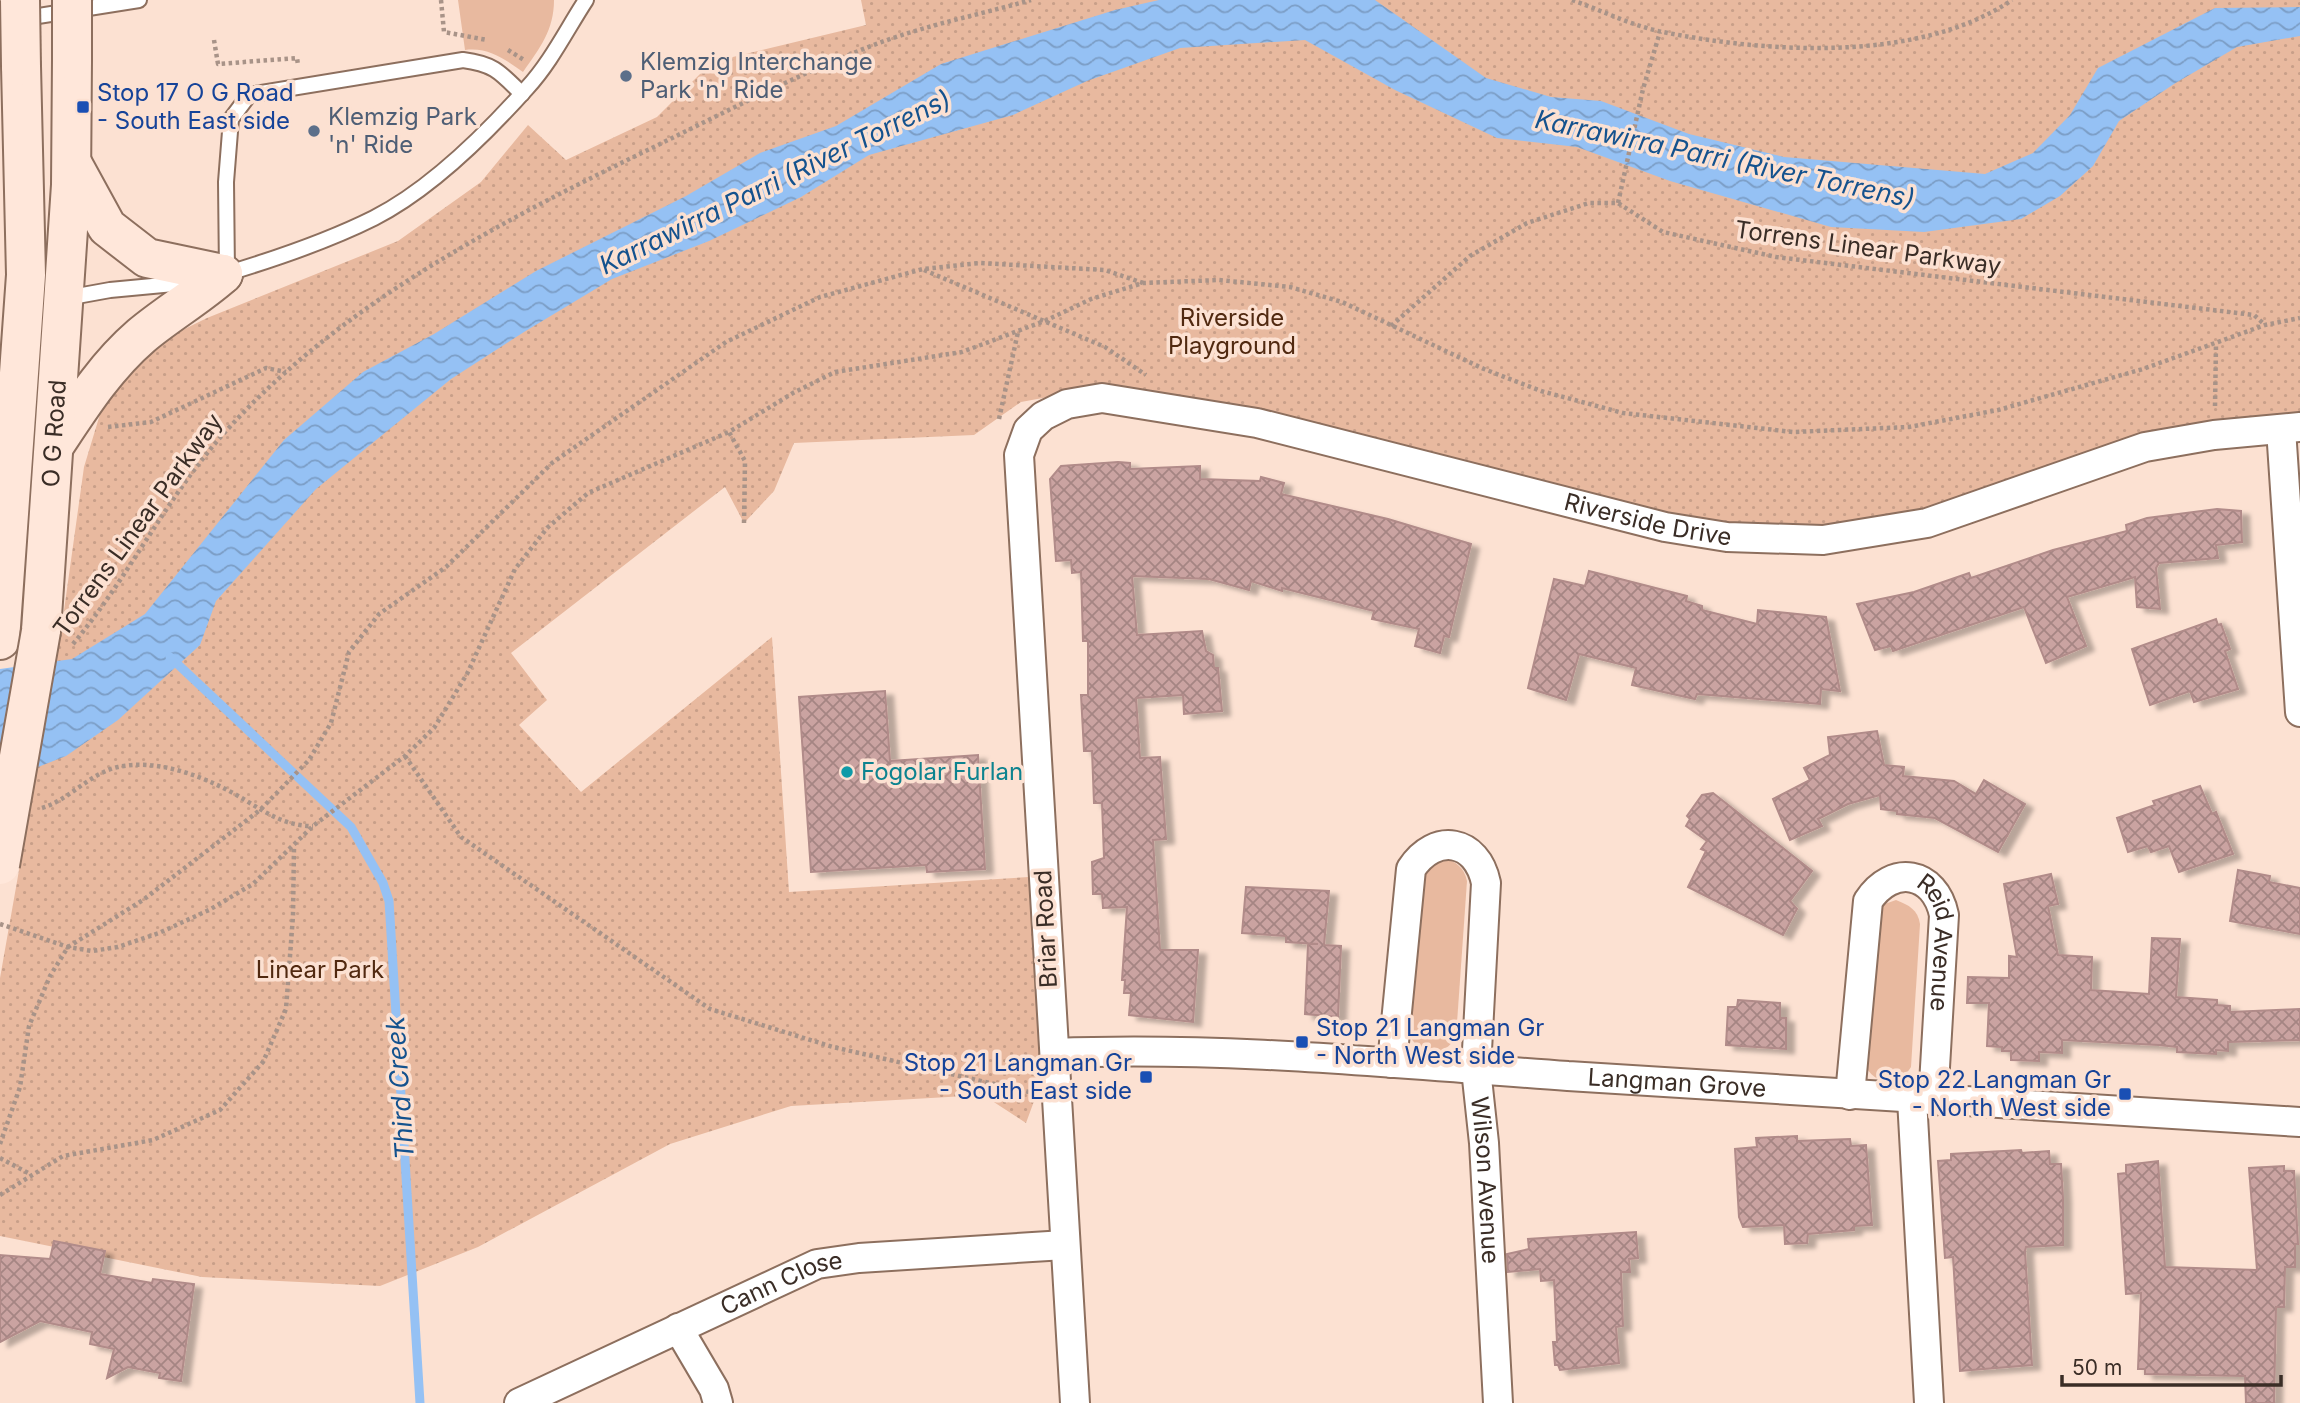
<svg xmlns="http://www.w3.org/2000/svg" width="2300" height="1403" font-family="Inter,sans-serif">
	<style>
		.grass { fill: #e8b99f }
		.park { fill: url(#park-dots) }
		.water { fill: url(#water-waves) }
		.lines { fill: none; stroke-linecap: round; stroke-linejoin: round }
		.stream { stroke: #95c1f4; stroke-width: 9 }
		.building { fill: url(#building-cross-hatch); stroke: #b18b89; stroke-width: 2; filter: url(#shadow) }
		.service-casing { stroke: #8d6f5e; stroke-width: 18 }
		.minor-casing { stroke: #8d6f5e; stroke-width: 32 }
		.secondary-casing { stroke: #8d6f5e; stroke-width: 42 }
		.path { stroke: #a89388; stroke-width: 4.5; stroke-dasharray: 3.5 3.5; stroke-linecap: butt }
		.service { stroke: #fff; stroke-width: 14 }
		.minor { stroke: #fff; stroke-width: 28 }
		.secondary { stroke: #ffe7da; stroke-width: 38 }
		.secondary-bridge-casing { stroke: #8d6f5e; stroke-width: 42; stroke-linecap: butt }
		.secondary-bridge { stroke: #ffe7da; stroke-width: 38 }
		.service-dot { fill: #5c6f8a; stroke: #fce1d2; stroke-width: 2.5 }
		.transit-dot { fill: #1a4fb4; stroke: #fce1d2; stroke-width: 2.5 }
		.culture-dot { fill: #0f9aa8; stroke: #fce1d2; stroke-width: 2.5 }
		.labels { text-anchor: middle; stroke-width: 7; stroke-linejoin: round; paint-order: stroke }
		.service-label { font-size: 24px; fill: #4e5e75; stroke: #fce1d2; text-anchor: start }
		.transit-label { font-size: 24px; fill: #164399; stroke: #fce1d2; text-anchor: start }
		.street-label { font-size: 24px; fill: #3a2d26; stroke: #fce1d2 }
		.park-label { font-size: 24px; fill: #512910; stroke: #fce1d2 }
		.culture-label { font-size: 24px; fill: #0d838f; stroke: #fce1d2; text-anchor: start }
		.water-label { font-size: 26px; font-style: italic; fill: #14528e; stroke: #fce1d2 }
	</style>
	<defs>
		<pattern id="park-dots" width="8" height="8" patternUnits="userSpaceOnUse" patternTransform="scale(1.75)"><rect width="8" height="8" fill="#e8b99f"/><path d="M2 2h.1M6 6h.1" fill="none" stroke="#c89f89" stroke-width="1.8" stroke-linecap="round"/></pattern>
		<pattern id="water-waves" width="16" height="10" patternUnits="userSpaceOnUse" patternTransform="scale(1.75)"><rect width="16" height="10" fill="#95c1f4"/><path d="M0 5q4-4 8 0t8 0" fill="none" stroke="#7b9dc5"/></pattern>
		<pattern id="building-cross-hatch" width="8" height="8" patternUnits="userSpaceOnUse" patternTransform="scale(1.75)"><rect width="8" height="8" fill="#caa3a1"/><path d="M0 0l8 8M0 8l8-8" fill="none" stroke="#a58583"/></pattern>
		<filter id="shadow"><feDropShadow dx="8" dy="4.5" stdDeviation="2" flood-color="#0004"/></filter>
	</defs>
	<rect width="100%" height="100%" fill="#fce1d2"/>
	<!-- grass -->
	<g class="grass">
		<path d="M458,0H554C554,30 540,48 523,72C504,59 489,47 465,50Z"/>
		<path d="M1443,857C1456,862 1464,867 1467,881L1456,1037C1442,1060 1418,1056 1408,1032L1419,872Z"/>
		<path d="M1896,900C1909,905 1918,910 1920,924L1911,1067C1897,1090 1874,1085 1863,1062L1872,915L1882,905Z"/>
	</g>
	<!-- park -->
	<path class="park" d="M861,0H2300V417L1891,523L1818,533L1690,524L1086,390L1021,402L974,435L794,443L774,491L744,523L725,487L511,653L547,700L519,725L581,792L772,637L789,892L1029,877L1044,1074L1026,1123L983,1095L791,1106L670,1144L478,1247L380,1286L202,1277L0,1236V978L61,632L84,467L104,401L142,350L207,318L398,241L481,182L528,125L566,160L657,117L712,62L866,25Z"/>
	<!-- water -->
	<path class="water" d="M1159,0H1375L1486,78L1551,97L1601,101L1689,134L1784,157L1985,174L2033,153L2070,115L2098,68L2215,8L2300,7V36L2237,47L2174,84L2119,121L2093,166L2060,196L2021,219L1924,232L1831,227L1670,181L1577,147L1497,138L1395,90L1305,40L1180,48L1087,81L1013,115L869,155L801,197L709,241L612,279L524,332L451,379L316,489L216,601L200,645L118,720L66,756L33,769L0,772V669L72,659L145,614L284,440L363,372L434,334L536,271L686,196L760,153L836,126L941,64L1115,10Z"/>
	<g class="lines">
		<!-- stream -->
		<path class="stream" d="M170,657L351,827L383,883L389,901L420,1403"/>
	</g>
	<!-- building -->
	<g class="building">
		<path d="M1118,462L1130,463V469L1200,466V479L1260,481L1261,477L1284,483L1281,494L1388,519L1471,544L1449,637L1444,636L1440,653L1415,646L1419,629L1372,619L1374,611L1282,588V591L1251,581L1249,590L1209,579L1132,576L1137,635L1202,631L1206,651L1213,655L1214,668H1218L1222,711L1184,714L1183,695L1136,698L1140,758L1160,757L1166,839L1153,840L1160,950H1198L1193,1022L1129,1015L1131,993H1124L1125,980H1122L1127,907L1103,908L1102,894H1093L1092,862L1104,858L1102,803H1094L1092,751H1084L1081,695H1088V641H1083L1081,572L1072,573L1071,560L1056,561L1050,479L1061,466Z"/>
		<path d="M2217,509L2241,511L2242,542L2216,545L2218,558L2159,563L2156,568L2160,609L2137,607L2135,577L2067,597L2086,646L2046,663L2024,607L1893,651L1891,646L1875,650L1857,604L1914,592L1969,573L1971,578L2053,550L2127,531L2126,525L2147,518Z"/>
		<path d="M1589,571L1687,596L1686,601L1702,606V610L1757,624L1758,610L1826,617L1840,691L1821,689L1820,704L1697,694L1695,699L1632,685L1636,668L1579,654L1566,700L1528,688L1554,579L1585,586Z"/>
		<path d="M2216,619L2218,625L2221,624L2230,649L2225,651L2238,689L2194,702L2190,691L2150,705L2132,649Z"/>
		<path d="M885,691L890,761L978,755L985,869L927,872L926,865L811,872L799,697Z"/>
		<path d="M1877,731L1884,765L1904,767L1903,776L1954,781L1976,794L1984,780L2025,804L1998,852L1935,818L1897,814V811L1881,809L1880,795L1848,804L1818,819L1822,826L1790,840L1773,799L1810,780L1804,768L1830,755L1828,737Z"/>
		<path d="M2200,786L2212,814L2216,812L2233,854L2179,872L2169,846L2151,852L2148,846L2128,852L2117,818L2155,805L2153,801Z"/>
		<path d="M1713,793L1812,871L1790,901L1797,909L1783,935L1688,887L1706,851L1701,849L1707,841L1686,826L1690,819L1687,816L1702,795Z"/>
		<path d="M2238,870L2270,876L2269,882L2300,888V934L2230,921Z"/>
		<path d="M2051,874L2058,904L2048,906L2058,955L2092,957L2091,990L2149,994L2152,938L2180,939L2176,997L2217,1000V1005L2230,1006V1012L2300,1009V1040L2228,1042V1051L2216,1050V1054L2177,1052V1047L2159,1045L2062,1040V1053L2039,1052V1061L2011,1060V1051H2002V1047L1987,1046L1989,1003H1967L1968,977L2009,978V956L2017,957L2004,884Z"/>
		<path d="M1246,887L1329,891L1324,945L1341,946L1338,1017L1305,1014L1308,944H1318L1286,942V936L1242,933Z"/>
		<path d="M1738,1000L1780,1003V1018H1786V1049L1726,1045L1728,1007H1737Z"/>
		<path d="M1797,1136V1141L1850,1139L1851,1146L1866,1145L1872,1225L1854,1226V1230L1808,1234L1807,1243L1785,1244L1784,1225L1743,1227L1739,1217L1735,1149L1757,1147L1756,1138Z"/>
		<path d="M2021,1150L2022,1153L2049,1151L2050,1164H2061L2063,1198V1245L2026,1247L2025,1251L2032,1365L1960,1371L1953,1257L1945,1258L1938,1161L1951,1160V1154Z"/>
		<path d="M2158,1161L2165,1267L2257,1270L2249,1168L2284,1166V1171H2294L2298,1244H2295V1267H2285L2284,1307H2276L2274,1403H2246L2245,1376L2145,1374V1369H2138L2141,1293L2126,1294L2118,1174L2126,1173V1165Z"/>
		<path d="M1636,1232L1638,1258L1629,1259L1630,1272H1621L1623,1326L1616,1327L1619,1363L1560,1370L1558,1365H1555L1553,1342H1557L1554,1280L1541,1281L1540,1269L1508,1272L1507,1254L1529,1249L1528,1239Z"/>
		<path d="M54,1241L105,1251L100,1274L152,1283L153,1279L194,1284L181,1381L159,1378L160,1373L128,1367L107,1378L114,1349L90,1344L92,1332L40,1321L0,1342V1255L50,1259Z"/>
	</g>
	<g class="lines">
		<!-- service casing -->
		<g class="service-casing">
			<g id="service">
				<path d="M0,22L139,0"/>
				<path d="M227,272L226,182L231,119L249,95L463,60C494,64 500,72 522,94"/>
				<path d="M225,274C275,259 326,242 374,218C429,190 486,134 527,88C551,62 567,29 586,0"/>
				<path d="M66,298L110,290L195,282"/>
			</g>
		</g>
		<!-- minor casing -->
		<g class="minor-casing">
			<g id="minor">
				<path d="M2281,429L2300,712"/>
				<path id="s1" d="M1055,1053C1226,1046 1398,1064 1568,1076C1812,1092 2056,1108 2300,1122"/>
				<path id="s2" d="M1392,1063L1411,869C1435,832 1477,839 1486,883L1476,1069L1484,1143L1498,1403"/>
				<path id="s3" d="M1850,1095L1868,901C1892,864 1935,871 1944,915L1933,1101"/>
				<path d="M1912,1099L1929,1403"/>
				<path d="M678,1328L714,1389L718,1403"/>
				<path id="s4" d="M519,1403L817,1264L859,1258L1065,1245"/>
				<path id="s5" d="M1075,1403L1019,455L1028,430L1043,416L1067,404L1102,398L1257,423L1665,527L1727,537L1823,540L1927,523L2145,447L2214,435L2300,427"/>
			</g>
		</g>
		<!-- secondary casing -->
		<g class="secondary-casing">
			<g id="secondary">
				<path d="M72,163L107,227L147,258L223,274"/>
				<path d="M54,446C80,407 105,367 141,336C167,314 197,297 223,274"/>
				<path id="s6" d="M41,631L71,185L72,60"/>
				<path d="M0,640L26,275L21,66"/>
			</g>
		</g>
		<!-- path -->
		<g class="path">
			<path d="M441,0L444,32L487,40"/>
			<path d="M1572,0C1601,10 1632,26 1663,32C1768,53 1919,63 2012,0"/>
			<path d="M214,40L218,64L297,58L298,65"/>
			<path d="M508,50L524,60"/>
			<path d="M1618,203L1643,89L1660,32"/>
			<path d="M924,270L1105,347L1146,375"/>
			<path d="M1391,326L1470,256L1527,223L1589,203H1618L1663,232L1776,257L2254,315L2264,324"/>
			<path d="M2215,406L2216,344"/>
			<path d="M999,419L1018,332"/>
			<path d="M108,427L151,422L266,368L286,372"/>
			<path d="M744,523L745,461L729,432L793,393L835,372L962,352L1047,320L1091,299L1143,283L1219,280L1290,287L1342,302L1484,369L1541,391L1623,413L1793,432L1909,427L1998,410L2143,369L2265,325L2300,318"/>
			<path d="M73,644C129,577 167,496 226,431C344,301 504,220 660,144C729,110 799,74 871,46C922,26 978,15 1031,0"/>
			<path d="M405,756L461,837L710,1009L833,1047L1029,1092"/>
			<path d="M42,808C69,800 90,773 118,767C159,758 209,778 245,800C268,814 286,826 313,826"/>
			<path d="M0,924L68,947L92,951L118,947L159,933L209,910L253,884L313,826L405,756L434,728L467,674L515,569L547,528L588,493L729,432"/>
			<path d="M0,1144L20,1087L29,1026L50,976L68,947L143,900L260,810L309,760L331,723L349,652L379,614L446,567L552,463L726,342L820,297L923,269L980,263L1105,270L1143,283"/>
			<path d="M0,1158L30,1174"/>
			<path d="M0,1195L63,1156L153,1140L220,1110L263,1062L286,1009L293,916L294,847"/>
		</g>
		<!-- service -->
		<use href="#service" class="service"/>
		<!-- minor -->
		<use href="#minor" class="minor"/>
		<!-- secondary -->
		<use href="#secondary" class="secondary"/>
		<!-- secondary-bridge casing -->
		<g class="secondary-bridge-casing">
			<g id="secondary-bridge">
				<path d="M20,0L21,66"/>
				<path d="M72,0V60"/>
				<path d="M0,865L41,631"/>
			</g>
		</g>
		<!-- secondary-bridge -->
		<use href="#secondary-bridge" class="secondary-bridge"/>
	</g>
	<!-- markers -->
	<g class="service-dot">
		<circle cx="626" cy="76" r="7"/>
		<circle cx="314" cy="131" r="7"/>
	</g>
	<g class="transit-dot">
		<rect x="76" y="100" width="14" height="14" rx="3.5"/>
		<rect x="1295" y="1035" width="14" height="14" rx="3.5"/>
		<rect x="1139" y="1070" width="14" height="14" rx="3.5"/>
		<rect x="2118" y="1087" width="14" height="14" rx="3.5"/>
	</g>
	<circle class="culture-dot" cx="847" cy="772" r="7"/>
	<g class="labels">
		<!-- service labels -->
		<g class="service-label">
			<text x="640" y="70">Klemzig Interchange<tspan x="640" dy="28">Park 'n' Ride</tspan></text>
			<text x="328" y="125">Klemzig Park<tspan x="328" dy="28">'n' Ride</tspan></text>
		</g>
		<!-- transit labels -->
		<g class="transit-label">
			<text x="97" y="101">Stop 17 O G Road<tspan x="97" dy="28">- South East side</tspan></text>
			<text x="1316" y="1036">Stop 21 Langman Gr<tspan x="1316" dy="28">- North West side</tspan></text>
			<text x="1132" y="1071" text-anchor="end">Stop 21 Langman Gr<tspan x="1132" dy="28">- South East side</tspan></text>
			<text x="2111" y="1088" text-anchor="end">Stop 22 Langman Gr<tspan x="2111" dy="28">- North West side</tspan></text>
		</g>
		<!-- street labels -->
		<g class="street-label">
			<text transform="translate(1868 248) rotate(8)" y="8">Torrens Linear Parkway</text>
			<text dy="8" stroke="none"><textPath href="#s6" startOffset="198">O G Road</textPath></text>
			<text dy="8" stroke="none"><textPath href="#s5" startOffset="1619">Riverside Drive</textPath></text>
			<text transform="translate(138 525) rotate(-54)" y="8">Torrens Linear Parkway</text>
			<text transform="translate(1046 929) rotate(-93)" y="8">Briar Road</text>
			<text dy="8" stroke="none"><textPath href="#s3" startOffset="326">Reid Avenue</textPath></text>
			<text dy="8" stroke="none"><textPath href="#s1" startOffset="623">Langman Grove</textPath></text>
			<text dy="8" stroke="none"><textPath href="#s2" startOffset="597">Wilson Avenue</textPath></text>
			<text dy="8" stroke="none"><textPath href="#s4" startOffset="289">Cann Close</textPath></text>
		</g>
		<!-- park labels -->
		<g class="park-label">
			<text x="1232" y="326">Riverside<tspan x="1232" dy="28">Playground</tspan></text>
			<text x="320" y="978">Linear Park</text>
		</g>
		<!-- culture labels -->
		<g class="culture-label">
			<text x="861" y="780">Fogolar Furlan</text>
		</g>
		<!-- water labels -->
		<g class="water-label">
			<text transform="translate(1725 159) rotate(12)" y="9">Karrawirra Parri (River Torrens)</text>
			<text transform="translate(775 182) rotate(-26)" y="9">Karrawirra Parri (River Torrens)</text>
			<text transform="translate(400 1088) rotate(-94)" y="9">Third Creek</text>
		</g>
	</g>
	<!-- scale -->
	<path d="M2062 1375v10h219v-10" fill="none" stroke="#3a2d26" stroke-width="3.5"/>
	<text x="2072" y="1375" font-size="21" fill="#3a2d26" stroke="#fce1d2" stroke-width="5" paint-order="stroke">50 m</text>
</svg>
